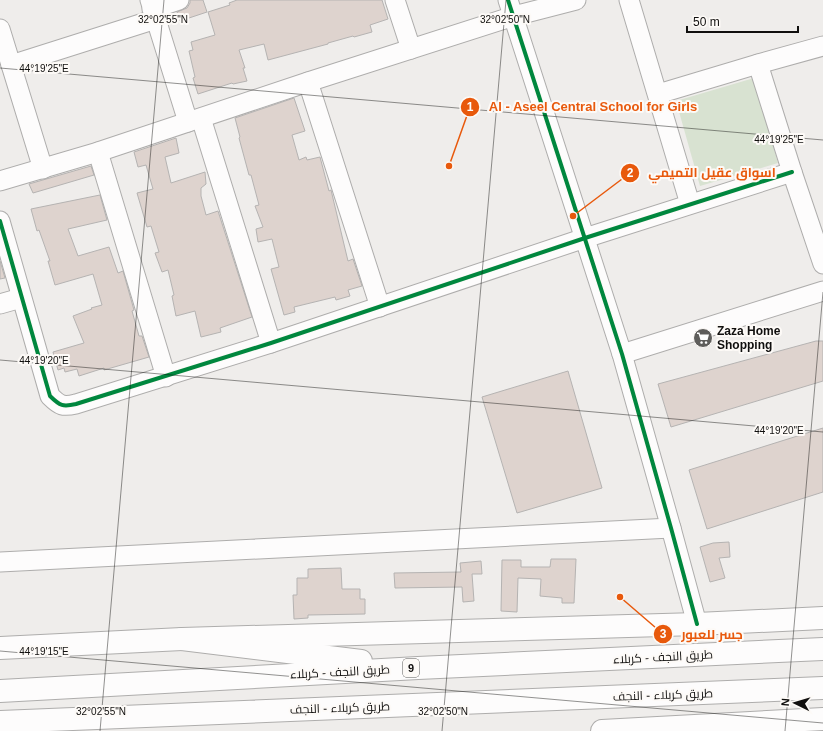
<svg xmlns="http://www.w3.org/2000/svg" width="823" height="731" font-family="Arial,Cairo,sans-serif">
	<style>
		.green { fill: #d8e2d1 }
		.building { fill: #ded3ce; stroke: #b5b3b2 }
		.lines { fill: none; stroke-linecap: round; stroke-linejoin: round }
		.minor-casing { stroke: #aeadac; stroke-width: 21 }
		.major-casing { stroke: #aeadac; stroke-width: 24 }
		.highway-casing { stroke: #aeadac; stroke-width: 24 }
		.minor { stroke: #fdfcfc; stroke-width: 19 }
		.major { stroke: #fdfcfc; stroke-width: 22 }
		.highway { stroke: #fdfcfc; stroke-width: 22 }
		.cycleway-casing { stroke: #fdfaf7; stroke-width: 6 }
		.cycleway { stroke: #00873e; stroke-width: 4 }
		.ticks { fill: none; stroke: #100f0e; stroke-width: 1; stroke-opacity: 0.45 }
		.labels { text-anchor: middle; stroke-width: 4; stroke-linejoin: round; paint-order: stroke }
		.shield { fill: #fdfaf7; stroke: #575654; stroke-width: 1 }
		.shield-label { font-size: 11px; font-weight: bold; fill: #100f0e }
		.poi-label { font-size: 12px; font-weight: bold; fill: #100f0e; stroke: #fdfaf7; text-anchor: start }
		.street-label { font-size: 12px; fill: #100f0e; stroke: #fdfaf7 }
		.ticks-label { font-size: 10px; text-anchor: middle; fill: #100f0e; stroke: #fdfaf7; stroke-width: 4; stroke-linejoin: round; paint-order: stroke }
		.leader { fill: none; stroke: #e8590c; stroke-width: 1.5 }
		.callout-dot { fill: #e8590c; stroke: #fdfaf7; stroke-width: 1.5 }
		.mark-label { font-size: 12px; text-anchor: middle; font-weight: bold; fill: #fff }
		.callout-label { font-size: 13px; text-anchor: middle; font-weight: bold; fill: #e8590c; stroke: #fdfaf7; stroke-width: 4; stroke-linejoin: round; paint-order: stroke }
	</style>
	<rect width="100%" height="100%" fill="#efedeb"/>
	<!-- green -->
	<path class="green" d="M754,78L778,163L700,186L676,101Z"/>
	<!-- building -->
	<g class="building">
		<path d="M190,0H203L207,12L180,21L177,12L187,8L190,3Z"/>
		<path d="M237,0H382L388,19L370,25L372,32L354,37L353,36L328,43V44L268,60L264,44L239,50L245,68H243L247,81L233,84L232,83L198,94L193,78L195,77L189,51L193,50L191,42L215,35L208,12L230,5L229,3Z"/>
		<path d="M294,98L305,131L292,135L299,160L306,157L307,160L320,157L329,191L331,190L348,261L353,259L362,286L348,290L350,296L336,300L335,297L294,307L295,312L284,315L271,269L279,267L272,239L258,242L256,229L263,227L255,206L259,205L251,175H249L239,138L240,137L235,118Z"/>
		<path d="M176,138L179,153L165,157L171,183L205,172L206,184L201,188V196L206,215L218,211L252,317L220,328L221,332L201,337L195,311L176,316L172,296L174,295L168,270L162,272L155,253L159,252L151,226L147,227L137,193L153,189L146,165L138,167L134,152Z"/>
		<path d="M91,166L94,175L33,193L29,184Z"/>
		<path d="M100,195L107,220L68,229L78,256L109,247L118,273L123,271L134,310L132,311L139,336H142L149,357L104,370V368L79,376L77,369L65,372L64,368L58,370L53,352L84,343L73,316L92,309L91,308L102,305L93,274L55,285L48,261H50L39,230L37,231L31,209Z"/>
		<path d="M0,261L5,278L0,279Z"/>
		<path d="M816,341H823V381L671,427L658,384Z"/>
		<path d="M568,371L602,488L517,513L482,397Z"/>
		<path d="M823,428V492L707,529L689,470Z"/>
		<path d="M729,542L730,557L719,558L725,578L710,582L700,547L713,543Z"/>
		<path d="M551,559H576L574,603H562V598L540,596L541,579L518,578L517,612L501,611L502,560H521V567H550Z"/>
		<path d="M481,561L482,574H472L474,601L463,602L462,587L395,588L394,573L461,572L460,563Z"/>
		<path d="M341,568L342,589H360V599H365V614L308,615V618L294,619L293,595H297V578H308V569Z"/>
	</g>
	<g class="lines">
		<!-- minor casing -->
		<g class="minor-casing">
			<g id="minor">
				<path d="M150,0L188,122"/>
				<path d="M395,0L411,49"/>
				<path d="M508,0L622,354L671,528L697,624"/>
				<path d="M629,0L690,204"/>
				<path d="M152,9L179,0"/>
				<path d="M0,29L43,169"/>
				<path d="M758,64L792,172L823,264"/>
				<path d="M11,65L156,19"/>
				<path d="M308,82L380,307"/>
				<path d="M658,94L758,64L823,46"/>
				<path d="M201,118L271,343"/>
				<path d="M98,152L166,377"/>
				<path d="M0,181L98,152L308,82L514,16L576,0"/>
				<path d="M0,221L50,396C60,406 63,407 76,404L271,343L585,238L792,172"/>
				<path d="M0,304L21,298"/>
				<path d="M622,354L823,291"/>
				<path d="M0,562L671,528"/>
			</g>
		</g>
		<!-- major casing -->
		<g class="major-casing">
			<g id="major">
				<path d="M0,648L182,639L697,624L823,618"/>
				<path d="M602,731L823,719"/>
			</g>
		</g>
		<!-- highway casing -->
		<g class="highway-casing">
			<g id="highway">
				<path d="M182,639L361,661"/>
				<path d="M0,691L418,668L823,649"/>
				<path d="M0,722L823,688"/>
			</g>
		</g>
		<!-- minor -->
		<use href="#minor" class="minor"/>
		<!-- major -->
		<use href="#major" class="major"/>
		<!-- highway -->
		<use href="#highway" class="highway"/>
		<!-- cycleway casing -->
		<g class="cycleway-casing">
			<g id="cycleway">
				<path d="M508,0L622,354L671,528L697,624"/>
				<path d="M0,221L50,396C60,406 63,407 76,404L271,343L585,238L792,172"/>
			</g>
		</g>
		<!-- cycleway -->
		<use href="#cycleway" class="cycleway"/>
	</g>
	<!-- ticks -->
	<path class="ticks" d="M0,68L823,140M0,360L823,432M0,651L823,723M100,731L164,0M442,731L506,0M785,731L823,292"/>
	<!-- icons -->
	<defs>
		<g id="supermarket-disc" transform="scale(1)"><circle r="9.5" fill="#5e5d5b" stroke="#fdfaf7"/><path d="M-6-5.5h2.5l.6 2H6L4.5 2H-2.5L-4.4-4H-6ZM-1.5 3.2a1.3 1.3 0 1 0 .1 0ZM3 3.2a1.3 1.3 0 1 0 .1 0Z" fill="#fff"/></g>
	</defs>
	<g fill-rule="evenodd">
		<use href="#supermarket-disc" x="703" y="338"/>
	</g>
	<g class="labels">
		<!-- shield labels -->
		<rect class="shield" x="403" y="659" width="16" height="18" rx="3"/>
		<g class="shield-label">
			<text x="411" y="672">9</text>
		</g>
		<!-- poi labels -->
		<g class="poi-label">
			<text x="717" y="335">Zaza Home<tspan x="717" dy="14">Shopping</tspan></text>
		</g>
		<!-- street labels -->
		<g class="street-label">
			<text transform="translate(663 657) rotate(-3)" y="4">طريق النجف - کربلاء</text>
			<text transform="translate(340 672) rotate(-3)" y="4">طريق النجف - کربلاء</text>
			<text transform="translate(663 695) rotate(-2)" y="4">طريق کربلاء - النجف</text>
			<text transform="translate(340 708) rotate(-2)" y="4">طريق کربلاء - النجف</text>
		</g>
	</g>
	<g class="ticks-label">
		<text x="163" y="23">32°02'55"N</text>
		<text x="505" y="23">32°02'50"N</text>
		<text x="44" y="72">44°19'25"E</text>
		<text x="779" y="143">44°19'25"E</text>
		<text x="44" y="364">44°19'20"E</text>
		<text x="779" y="434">44°19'20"E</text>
		<text x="44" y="655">44°19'15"E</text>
		<text x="101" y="715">32°02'55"N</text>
		<text x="443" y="715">32°02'50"N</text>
	</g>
	<!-- callouts -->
	<path class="leader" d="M449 166L470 107M573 216L630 173M620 597L663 634"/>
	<g class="callout-dot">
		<circle cx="449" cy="166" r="4"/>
		<circle cx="573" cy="216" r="4"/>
		<circle cx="620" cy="597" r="4"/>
		<circle cx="470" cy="107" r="10"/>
		<circle cx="630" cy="173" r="10"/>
		<circle cx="663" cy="634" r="10"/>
	</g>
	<g class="mark-label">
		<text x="470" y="111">1</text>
		<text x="630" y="177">2</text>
		<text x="663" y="638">3</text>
	</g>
	<g class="callout-label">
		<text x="593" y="111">Al - Aseel Central School for Girls</text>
		<text x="712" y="177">اسواق عقيل التميمي</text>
		<text x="712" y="639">جسر للعبور</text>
	</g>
	<!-- north arrow -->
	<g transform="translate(795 703) rotate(275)" stroke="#fdfaf7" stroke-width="3" paint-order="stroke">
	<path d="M0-3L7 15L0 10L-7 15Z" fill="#100f0e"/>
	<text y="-6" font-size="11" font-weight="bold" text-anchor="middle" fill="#100f0e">N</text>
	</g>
	<!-- scale -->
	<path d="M687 26v6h111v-6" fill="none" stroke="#100f0e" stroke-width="2"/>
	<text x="693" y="26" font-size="12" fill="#100f0e" stroke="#fdfaf7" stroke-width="3" paint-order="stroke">50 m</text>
</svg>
